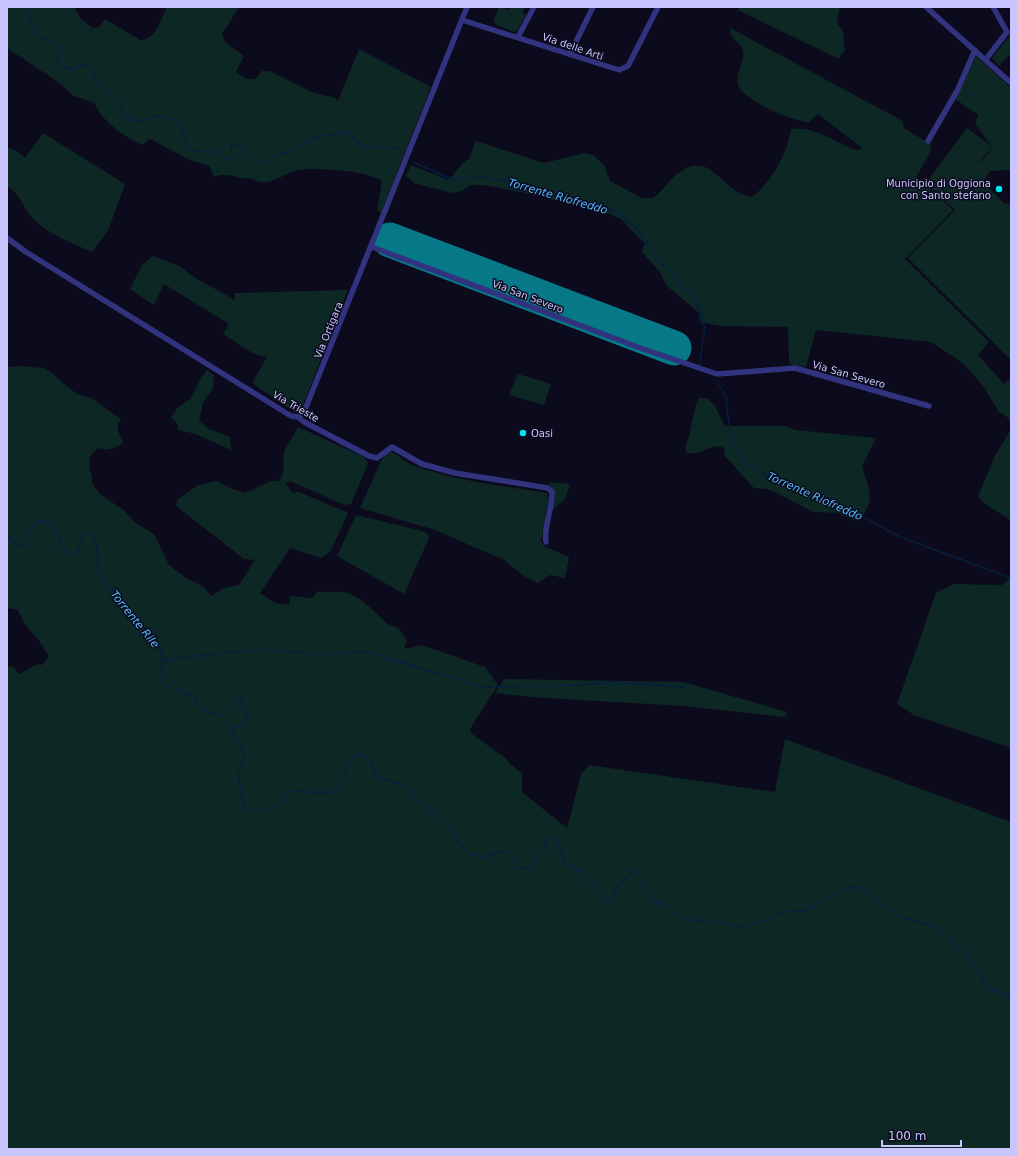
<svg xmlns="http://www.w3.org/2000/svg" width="1018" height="1156" font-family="'DejaVu Sans',sans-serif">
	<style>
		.green { fill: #0d2725 }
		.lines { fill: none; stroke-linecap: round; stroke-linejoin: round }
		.stream { stroke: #071f3f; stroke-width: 1.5 }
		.runway { stroke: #067887; stroke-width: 35 }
		.minor { stroke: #31337f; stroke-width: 5.5 }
		.poi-dot { fill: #00e7f1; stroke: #0c0a1d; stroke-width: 1.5 }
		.labels { text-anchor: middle; stroke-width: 3; stroke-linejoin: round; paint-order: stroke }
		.street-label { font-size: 10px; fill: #c9c6ff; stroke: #0c0a1d }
		.poi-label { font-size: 10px; fill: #c9c6ff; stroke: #0c0a1d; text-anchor: end }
		.water-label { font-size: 11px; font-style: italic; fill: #54baff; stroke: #0c0a1d }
	</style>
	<rect width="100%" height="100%" fill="#0c0a1d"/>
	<!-- green -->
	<g class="green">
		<path d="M7,7H74L81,19L93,28L99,27L105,19L140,40C155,41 161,19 167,7H239L222,34L225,42L244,56L236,72L247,79H255L262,71H270L314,93L333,97L338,101L359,49L431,87L381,213L377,210L382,181C368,171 316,167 298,170C288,172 273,184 261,182C258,182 256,180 253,179C249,178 245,179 241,178C231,176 224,173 214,177L209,166L190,160L150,139L142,145C121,134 105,124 94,103L72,95L61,84L7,48Z"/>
		<path d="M499,7L509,10L510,7H525L523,13L526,15L517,31L514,32L498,26L493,22Z"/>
		<path d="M740,7H840L837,23L843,31L845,51L841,54L839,59L738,10Z"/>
		<path d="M730,28L899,119L903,122L904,128L930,144L931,151L916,177L953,210L905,259L989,342L978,355L1004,384L1011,378V422L1007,417L999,412L984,387L963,363L931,342L816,330L806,367L789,364L788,327L721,326L700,322L699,313L667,286L659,271L641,251L645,244L622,220L604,211L564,201L552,200L542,196L483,185H471L462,191L453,193L416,184L406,176L411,165L448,180C456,174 460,163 469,159L476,141L544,163L585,153L593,155L604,165L610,181L642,198H653C665,190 671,175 685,169C714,154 722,193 751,197C769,187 789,150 791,129C812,126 833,140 852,149L858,150L862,148L818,114L809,122C794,122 745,101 739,87C733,76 745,63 743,51C741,41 729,40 730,28Z"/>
		<path d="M1011,34V53L999,66L992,58Z"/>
		<path d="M976,56L1011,88V170L990,171L983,182L1005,204H1011V356L1009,358L908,258L955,210L926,183L967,128L993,147L980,161L981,162L993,148L975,124L978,115L955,99Z"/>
		<path d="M43,133L125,184L108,231L92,252C72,243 50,235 34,220C23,209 21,195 7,186V147L17,151L25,158Z"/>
		<path d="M153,256L181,267L192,276L235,300V293L348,290L301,410L296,413L252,383L267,357L254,354L223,334L229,324L164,284L154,305L130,289L142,265Z"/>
		<path d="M20,366L44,368L52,373L58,379L77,394L91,398L121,419C114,429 120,433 123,443C115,448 107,452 98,448L90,456L89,462L93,485L100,494L125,511L134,522L154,534L169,565L186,578L204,587L211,596L224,588L239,585L255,560L244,559L176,506L177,500L198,485L217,481L230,488L245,493L271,481H279L283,473L284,451L298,427L364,457L368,464L351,504L344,505L290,481L286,484L292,493L299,492L348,513L331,551L321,558L290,548L260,593L275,603L289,605L290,596L312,598L318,591C328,593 334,591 343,592C362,595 374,613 388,624C392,626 396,626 399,629C403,633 405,637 407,642L404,649L422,645L485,667L498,685L470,729L472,734L508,760L510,764L522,773V792L567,828L581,774L589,765L775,792L785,739L1011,822V1149H7V666L14,667L19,674L38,664L42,665L49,656L40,642L24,623L18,610L7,608V367Z"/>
		<path d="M207,370L214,375L213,388L203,403L199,421L209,429L230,437L231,450L196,434L178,430L177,423L171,418L177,408L190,399L201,378Z"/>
		<path d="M518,374L551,384L544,405L509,395Z"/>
		<path d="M699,398H707L715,406L725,426H785L796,430L876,438L862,466C869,492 877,499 858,522L837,513L813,512L777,493L766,489L754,488L725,456L724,448C709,442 703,456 687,453L685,447C693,431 691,413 699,398Z"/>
		<path d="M1011,429V521C1000,511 987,509 978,496L995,456Z"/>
		<path d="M388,451L392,452L411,465L448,476L482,483L547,493L549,499L541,541L544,546L569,557L565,578L550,575L538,583L522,575L504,560L435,530L360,508L381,461Z"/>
		<path d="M548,482L570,484L565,499L553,510C556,498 556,492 548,482Z"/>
		<path d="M356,515L422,531L428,534L429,538L404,594L337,556Z"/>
		<path d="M1011,577V748L914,715L897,704L936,593L954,584L1002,585Z"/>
		<path d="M504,679L683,682L787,712L785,717L683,706L530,697L495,693Z"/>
	</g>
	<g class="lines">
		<!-- stream -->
		<g class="stream">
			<path d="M24,7L40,37L53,41L59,46L58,63L62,66L73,70L77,65L89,66C93,74 98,83 104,90C108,93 114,94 117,98C121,105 122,114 130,119C140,125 147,117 156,116C178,115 184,130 188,147C207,159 208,143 226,159H232L231,145L239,146L248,156L257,163H265L276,155L287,153L303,143L317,137L346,132L349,133L363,147H393L399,149"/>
			<path d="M413,162L449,178L460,179L482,177L520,183L552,194L604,206L618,213L638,230L663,265L696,301L705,328L699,365"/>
			<path d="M718,382L726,398L731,442L746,463L773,480L842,506L898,536L1011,578"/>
			<path d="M7,537H9L17,545L22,546L26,544C27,535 31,524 41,521C59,527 57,541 67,554H72L79,549L81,538L84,535L90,534C102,544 95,558 98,571C101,583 110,586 117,594C127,604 133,616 141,626C146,632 154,637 158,644C166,657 159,671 164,685L195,697L198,705L203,710L221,716L225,714L235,699L240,698L242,701V709L247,716V723L232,729C232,738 240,742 243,751C247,761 239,767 239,775C239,786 241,797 244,807C252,813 273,810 281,803C286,799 287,794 292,790L320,793L332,792L339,786L352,758L360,754L370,759L376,777C385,780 397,782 405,786C411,788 412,793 415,797C422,808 437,813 445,823C453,833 459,848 470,854C492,866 502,834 519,867L527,869L545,851L547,838H552L556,841L565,863L583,873L605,901L612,898L616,889L632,871H635L641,878L645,892L651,900L668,907L683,917L694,921L706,920L741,927L755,924L783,912L802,911L818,905L841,889L853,887L860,888L900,917L933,926L946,935L964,953L987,987L1011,998"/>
			<path d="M163,660L230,652L270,650L318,654L367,652L484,687L577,685L614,682L684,687"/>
		</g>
		<!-- runway -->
		<path class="runway" d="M390,240L674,348"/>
		<!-- minor -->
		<g class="minor">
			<path d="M926,7L1011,83"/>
			<path d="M462,20L619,70L628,66L658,7"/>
			<path d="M518,37L534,7"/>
			<path d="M570,54L593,7"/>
			<path d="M986,59L1007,32L993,7"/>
			<path d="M928,141L957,91L975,50"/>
			<path d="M7,238L26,252L291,416L298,417L304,422L369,456L377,458L392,447L422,464L455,473L548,488L552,492C553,508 543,528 546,542"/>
			<path d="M372,247L643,349L717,374L795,368L929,406"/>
			<path d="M298,417L304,412L467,7"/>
		</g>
	</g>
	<!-- markers -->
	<g class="poi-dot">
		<circle cx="999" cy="189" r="4"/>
		<circle cx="523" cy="433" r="4"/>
	</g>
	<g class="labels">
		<!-- street labels -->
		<g class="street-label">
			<text transform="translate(573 46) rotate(19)" y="4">Via delle Arti</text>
			<text transform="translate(528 296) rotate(21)" y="4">Via San Severo</text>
			<text transform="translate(328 330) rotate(-68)" y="4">Via Ortigara</text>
			<text transform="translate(849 374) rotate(16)" y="4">Via San Severo</text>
			<text transform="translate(296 406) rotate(30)" y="4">Via Trieste</text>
		</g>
		<!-- poi labels -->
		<g class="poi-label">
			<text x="991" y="187">Municipio di Oggiona<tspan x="991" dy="12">con Santo stefano</tspan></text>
			<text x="531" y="437" text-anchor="start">Oasi</text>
		</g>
		<!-- water labels -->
		<g class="water-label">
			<text transform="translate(558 196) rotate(16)" y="4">Torrente Riofreddo</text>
			<text transform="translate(815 496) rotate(24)" y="4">Torrente Riofreddo</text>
			<text transform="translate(135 619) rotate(51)" y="4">Torrente Rile</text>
		</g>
	</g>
	<!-- border -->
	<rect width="1018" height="1156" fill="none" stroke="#c9c6ff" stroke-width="16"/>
	<!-- scale -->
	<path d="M882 1140v6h79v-6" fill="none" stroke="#c9c6ff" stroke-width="2"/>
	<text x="888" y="1140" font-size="12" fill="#c9c6ff" stroke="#0c0a1d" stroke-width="3" paint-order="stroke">100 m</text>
</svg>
